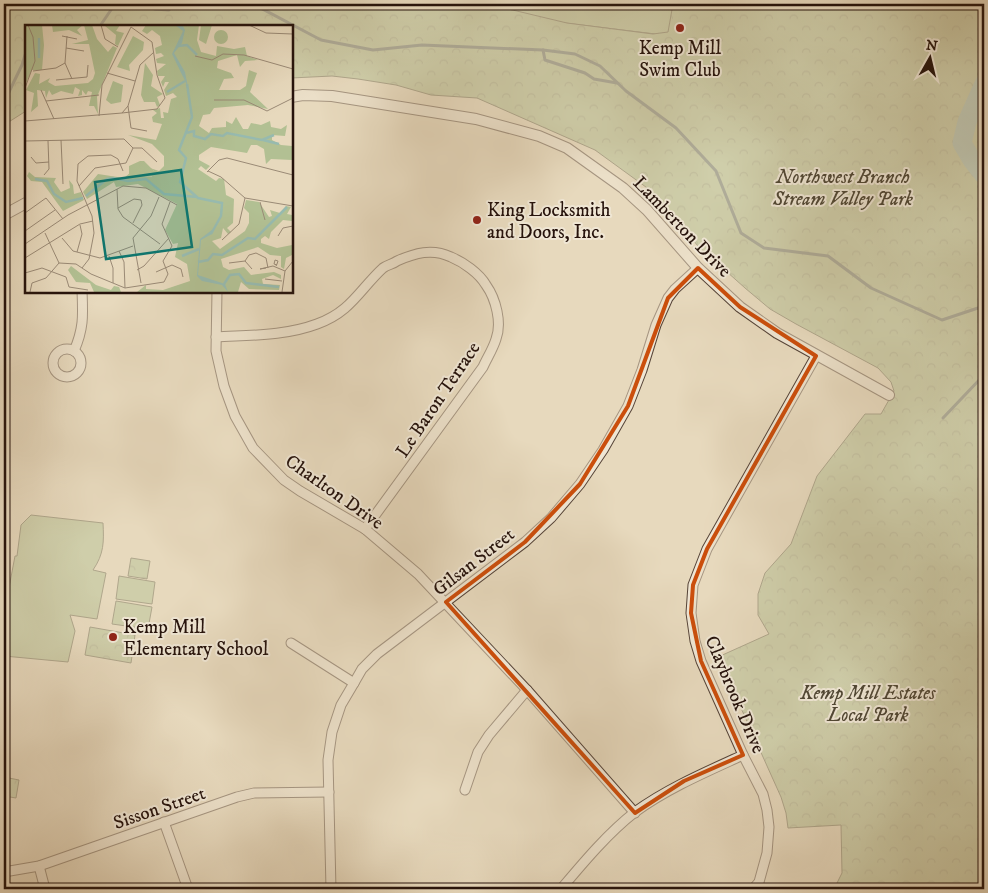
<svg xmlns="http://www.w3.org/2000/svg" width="988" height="893" font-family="'IM FELL DW Pica',serif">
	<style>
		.grass { fill: #b2c093; stroke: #6c6a50 }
		.forest { fill: url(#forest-crowns); stroke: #6c6a50 }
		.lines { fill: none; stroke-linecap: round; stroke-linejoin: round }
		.stream { stroke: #6a776e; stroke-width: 3 }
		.river { stroke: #97baaf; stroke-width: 19 }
		.minor-casing { stroke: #564438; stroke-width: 11 }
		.tertiary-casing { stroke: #564438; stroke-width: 12 }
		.minor { stroke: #efe6d4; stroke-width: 9 }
		.tertiary { stroke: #efe6d4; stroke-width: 10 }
		.marked { fill: none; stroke: #cb4e0c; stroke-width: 4; stroke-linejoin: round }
		.poi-dot { fill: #8f2418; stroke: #efe6d4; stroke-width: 2 }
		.labels { text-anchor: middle; stroke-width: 4; stroke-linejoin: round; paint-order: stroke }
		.poi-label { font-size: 19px; fill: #26130c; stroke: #efe6d4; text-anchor: start }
		.park-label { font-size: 19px; font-style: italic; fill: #504734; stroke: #efe6d4 }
		.street-label { font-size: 19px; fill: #26130c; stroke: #efe6d4 }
		.inset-river { fill: none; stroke: #97baaf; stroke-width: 2.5 }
		.inset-road { fill: none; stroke: #9a8a76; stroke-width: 1 }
		.view { fill: #0f766e; fill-opacity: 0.15; stroke: #0f766e; stroke-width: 2.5 }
		.inset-edge { fill: none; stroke: #26130c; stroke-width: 2.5 }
	</style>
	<defs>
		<pattern id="forest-crowns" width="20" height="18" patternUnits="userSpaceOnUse" patternTransform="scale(1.25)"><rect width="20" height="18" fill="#b2c093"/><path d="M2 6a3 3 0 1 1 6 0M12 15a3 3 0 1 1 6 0" fill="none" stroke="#99a47e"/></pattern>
	</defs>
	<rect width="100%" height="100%" fill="#e7d9bd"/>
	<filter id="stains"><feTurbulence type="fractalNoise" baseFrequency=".004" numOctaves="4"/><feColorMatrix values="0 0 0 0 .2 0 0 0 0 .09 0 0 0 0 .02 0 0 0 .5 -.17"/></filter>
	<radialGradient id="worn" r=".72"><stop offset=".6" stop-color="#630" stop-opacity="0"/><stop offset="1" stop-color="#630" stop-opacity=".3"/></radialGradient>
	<!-- grass -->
	<g class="grass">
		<path d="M409,4H704L803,52Z"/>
		<path d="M31,515L103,523C104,542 104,554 93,570L106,573L97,619L70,615L75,631L68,662L4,656V594L8,593L15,556H17L21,525Z"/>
		<path d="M119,576L155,582L152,604L116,599Z"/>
		<path d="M116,601L152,607L148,629L112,624Z"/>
	</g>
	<!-- forest -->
	<g class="forest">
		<path d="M4,4H322L336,9L380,4H495L500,7L567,23L653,34L668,32L673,4H984V889H834L842,873L841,825L788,828L786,813L781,797L718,657L769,634L758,615V594L765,573L791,544L817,476L865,414H881L894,391L891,382L878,368L796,324L770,309L745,288L698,246L650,190L595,150L477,98L431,95L396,85L358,79L332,76L291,78V26H26V111L4,125Z"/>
		<path d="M131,558L150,561L147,579L128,576Z"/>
		<path d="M90,627L135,635L131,663L85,655Z"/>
		<path d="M4,777L19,780L16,798L4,796Z"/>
	</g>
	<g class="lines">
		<!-- stream -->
		<g class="stream">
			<path d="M140,4L155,9L169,10L173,4"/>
			<path d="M253,4L321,40L373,50L422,45L543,50L575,54L600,66L626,91L676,128L716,171L741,233L764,248L828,256L871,288L942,320L984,306"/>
			<path d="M100,26L115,4"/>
			<path d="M543,50L545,60L585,73L594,79L617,83"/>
			<path d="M4,95L8,94L22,65L26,52"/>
			<path d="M943,418L982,377L984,378"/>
		</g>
		<!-- river -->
		<path class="river" d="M984,84L967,122L962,143L972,160L984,175"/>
		<!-- minor casing -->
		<g class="minor-casing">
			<g id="minor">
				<path d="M217,291L216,351L224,386L235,416L253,448L284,480L300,491L365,529L418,574L527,690L635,813"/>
				<path d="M216,337C250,335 285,336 317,324C351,312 360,289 383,268C387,265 393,264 397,261C415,253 432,248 451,257C463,262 479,273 486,285C496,299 502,323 496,339C493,349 487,358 483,367L365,529"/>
				<circle cx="67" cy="363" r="14"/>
				<path d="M74,351C84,328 83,315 82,291"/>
				<path d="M291,643L354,683"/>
				<path d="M465,790L478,752L489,735L527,690"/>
				<path d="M164,822L188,889"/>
				<path d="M39,866L45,889"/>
				<path d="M4,872L39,866L237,797L254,793L329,792"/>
				<path d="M331,889L328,760L332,732L341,705L354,683L362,669L377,654L525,542L551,518L580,484L603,450L628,406L642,370L656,325L668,298L675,289L698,268"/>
				<path d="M561,889C583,863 607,834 635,812C668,788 706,772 743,755"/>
				<path d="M753,889L759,882L767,853L769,827L767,810L763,794L743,755L701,661L695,641L691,613L693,585L707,549L816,356"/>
			</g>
		</g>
		<!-- tertiary casing -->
		<g class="tertiary-casing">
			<g id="tertiary">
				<path d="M291,97L303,95L332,96L476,119L539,136L567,148L623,188L647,210L698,268L740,307L777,333L889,395"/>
				<path d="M4,215L26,203"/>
			</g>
		</g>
		<!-- minor -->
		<use href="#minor" class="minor"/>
		<!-- tertiary -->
		<use href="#tertiary" class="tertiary"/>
	</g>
	<!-- marked area -->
	<path d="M0 0H988V893H0ZM698,268L740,307L816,356L707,549L693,585L691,613L701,661L743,755L684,781L635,813L446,602L525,542L580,484L628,406L668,298Z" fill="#e7d9bd" fill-opacity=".55" fill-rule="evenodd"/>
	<path class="marked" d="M698,268L740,307L816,356L707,549L693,585L691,613L701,661L743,755L684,781L635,813L446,602L525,542L580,484L628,406L668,298Z"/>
	<!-- markers -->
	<g class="poi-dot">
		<circle cx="680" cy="28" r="5"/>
		<circle cx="477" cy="220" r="5"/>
		<circle cx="113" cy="637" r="5"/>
	</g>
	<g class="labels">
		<!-- poi labels -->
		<g class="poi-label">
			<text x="680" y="54" text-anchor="middle">Kemp Mill<tspan x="680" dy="22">Swim Club</tspan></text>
			<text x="487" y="216">King Locksmith<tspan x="487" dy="22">and Doors, Inc.</tspan></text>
			<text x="123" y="633">Kemp Mill<tspan x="123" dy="22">Elementary School</tspan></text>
		</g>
		<!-- park labels -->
		<g class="park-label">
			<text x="843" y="183">Northwest Branch<tspan x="843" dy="22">Stream Valley Park</tspan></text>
			<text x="868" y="699">Kemp Mill Estates<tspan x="868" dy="22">Local Park</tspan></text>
		</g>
		<!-- street labels -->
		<g class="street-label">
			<text transform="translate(683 226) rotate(46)" y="7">Lamberton Drive</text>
			<text transform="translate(437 399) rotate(-56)" y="7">Le Baron Terrace</text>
			<text transform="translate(335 491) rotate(35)" y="7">Charlton Drive</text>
			<text transform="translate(473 561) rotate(-38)" y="7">Gilsan Street</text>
			<text transform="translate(736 694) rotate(67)" y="7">Claybrook Drive</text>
			<text transform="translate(159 807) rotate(-19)" y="7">Sisson Street</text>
		</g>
	</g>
	<!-- overview -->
	<g transform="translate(25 25)">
		<rect width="268" height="268" fill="#e7d9bd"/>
		<path d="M176,0H187L181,19L174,15ZM189 12a7 7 0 1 1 14 0a7 7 0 1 1-14 0ZM115,136H119L131,148L140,151L104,152V141Z" fill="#b2c093"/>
		<path d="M0,0H17L19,20L17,45H7L0,60ZM27,0H58L52,5L57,11L44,5L28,7ZM59,0H67L72,14L83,27L88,21L92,23L72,72L73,89L69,81H64L67,67L63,66L61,70L57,65V70L53,71L55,65L50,62L48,69L36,66L27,70L24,65L21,73L20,66L12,65L13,81L6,87L9,68L1,65L10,48L15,49L14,59L25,53L23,57L30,61L63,58L68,54L70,48L64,19H47L63,15ZM95,0L91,6L99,8L93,21L90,19L91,10L80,1ZM121,0H174L172,15L176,27L191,31L192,21L209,24L220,22L222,31L233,35L220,36L215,42L212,30L193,36L192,43L206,48L209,53L199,54L194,65H215L221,61L224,45L232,48L225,67L243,84L223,80L189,83L185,89L178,90L174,101L184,108L187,103L201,102V96L207,99L211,92L218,104H223L226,98L236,100L245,96L246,102L256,104L262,100L260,111L247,110V115L256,120L267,121V135L246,134L241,139L239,124L232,120H226L222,128L186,122L174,130V135L185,141L181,145L176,141L173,144L191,156L194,153L199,154L201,170L209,174L208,198L202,203L206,207L203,209L198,203L196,213L187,216L195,224L220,206L224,198V188L219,183L221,175L234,177L244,192L247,191L245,185L255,188L261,181L266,182L262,189L267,190V196L258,195L246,207L244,214L240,211L236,214V218L252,223L267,220V230L261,233L259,244L256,242V231L245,230L233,222L196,234L198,242L204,245L219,242L226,250L249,247L256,250V254L248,250L237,254L238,259L255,260L254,265L224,264L216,257L213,267H112L121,260V264L138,265L165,256L162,239L150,232L153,218L148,219L140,205L152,179L113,159L91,162L89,157L62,174L58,167L73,149L99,153L106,147L114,151L127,152L129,146L125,143L134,146L139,141V131L127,119L103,110L131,115L137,99L128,97L127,92L132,88L128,85L135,83L136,93H139L138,87L143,88L146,74L152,72L148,68L141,71L139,65L144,57H140L138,62L136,57L140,51H133L132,46L141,39L132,38L131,34L139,31L136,28L131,29L130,23L137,20L135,11L127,5L122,9L117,6ZM108,11L119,17L118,25L104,40L105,46L92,42ZM120,38L128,50L126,61L138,69L132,72L135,80L132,82L130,77H119L116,70ZM88,56L98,60L96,77L86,79L81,75ZM4,147L10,152L31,153L29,157L36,167L45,163L44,155L48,160L49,169L56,167L59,175L38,186L17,157L6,156L2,151ZM46,241L71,260L86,265L89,261L94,262L96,267H69L65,258L51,257L43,245Z" fill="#b2c093"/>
		<path d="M150,0L158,1L160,5L157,18L149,28L160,47L163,62L147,29L158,6ZM187,205V209L176,215L173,250L200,259L203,267L197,260L177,256L172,251L175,214Z" fill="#97baaf"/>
		<path class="inset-river" d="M153,21L162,20L172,30M14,33V13M162,59L167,92L154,125L161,133L155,157L173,173L197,178L196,191L186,209M142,67L160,56M161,108L169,106V111L180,114L186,109L198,111L202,108L237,115L249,110M238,115L254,119M10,154L22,156L29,169L41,177L58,173M61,171L82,154L88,153L103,156L121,154L139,169L172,172M157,231L174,224M173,237L183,235L188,229L197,230L223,213L230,214L262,182M199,259L205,250L214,249L221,258L254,262"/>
		<path class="inset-road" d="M76,0L80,14L93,22M224,0L241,8L268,9M37,11L52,14M42,11L40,38L47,54M41,23L59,26M170,31L187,35L198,29L219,30L268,44M8,46L31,43L40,38M82,48L110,56M31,55L62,52L63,40M0,63L10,36L8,12L3,0M16,65L29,94M189,75H219L242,86L268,73M21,76L74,70M74,91L77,60L106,2L127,17L132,50L140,73L132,84L97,88M0,96L97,88L103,81M122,106L106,103L103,81L115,40L129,27M36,115L38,159M0,116L99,114L108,123M108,123H117L132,137M6,132L11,138L24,137M183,146L196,152L220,173L268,181M182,147L194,135L202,133L268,150M19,150L24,144L23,116M54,161L70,143L101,138L108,123M92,164L93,184L98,192L135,219M235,177L240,195M93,183L109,174L116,175L117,180L108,198M0,188L21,173L38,194M0,206L30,185M20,208L34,238M253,211L258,203L268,201M37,213L48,226L75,233L108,221M197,215L214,199L220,173M0,219L43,190L98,161L121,163L152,180M94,226L99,237L100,263M52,227L57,209L55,200M84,231L88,243V258M0,233L55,199L68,196M220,236L224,230L231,228L241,233L243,243M204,238L220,236L227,244M251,241L252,239L253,236L250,235L249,239L252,240M57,243L64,234L69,208L67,191L52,156L53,139L63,131L86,130L93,134L98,146M241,243L235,244L248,241L260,246M112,245L119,241L144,213M131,247L147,240L156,244L158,252M0,248L17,243L41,252L44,262M240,254L257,256M116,258L108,213L126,191L134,172M44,262L63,265M5,267L7,258L21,253L34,238L51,239L66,249L100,263L139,257L143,249L138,236L147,221L137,199L145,177M257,267L260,246L268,236"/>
		<path class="view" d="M156,145L167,222L81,234L70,157Z"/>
		<rect width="268" height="268" class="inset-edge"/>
	</g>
	<!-- margin -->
	<rect width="988" height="893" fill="none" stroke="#e7d9bd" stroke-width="20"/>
	<rect x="5" y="5" width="978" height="883" fill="none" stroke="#26130c" stroke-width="2.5"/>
	<rect x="10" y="10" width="968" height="873" fill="none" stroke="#26130c"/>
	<!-- north arrow -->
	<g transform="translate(930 58) rotate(8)" stroke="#efe6d4" stroke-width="4" paint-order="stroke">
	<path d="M0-4L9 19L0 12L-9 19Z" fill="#26130c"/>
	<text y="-8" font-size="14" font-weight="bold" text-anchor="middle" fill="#26130c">N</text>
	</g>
	<rect width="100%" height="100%" filter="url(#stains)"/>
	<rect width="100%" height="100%" fill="url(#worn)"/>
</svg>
